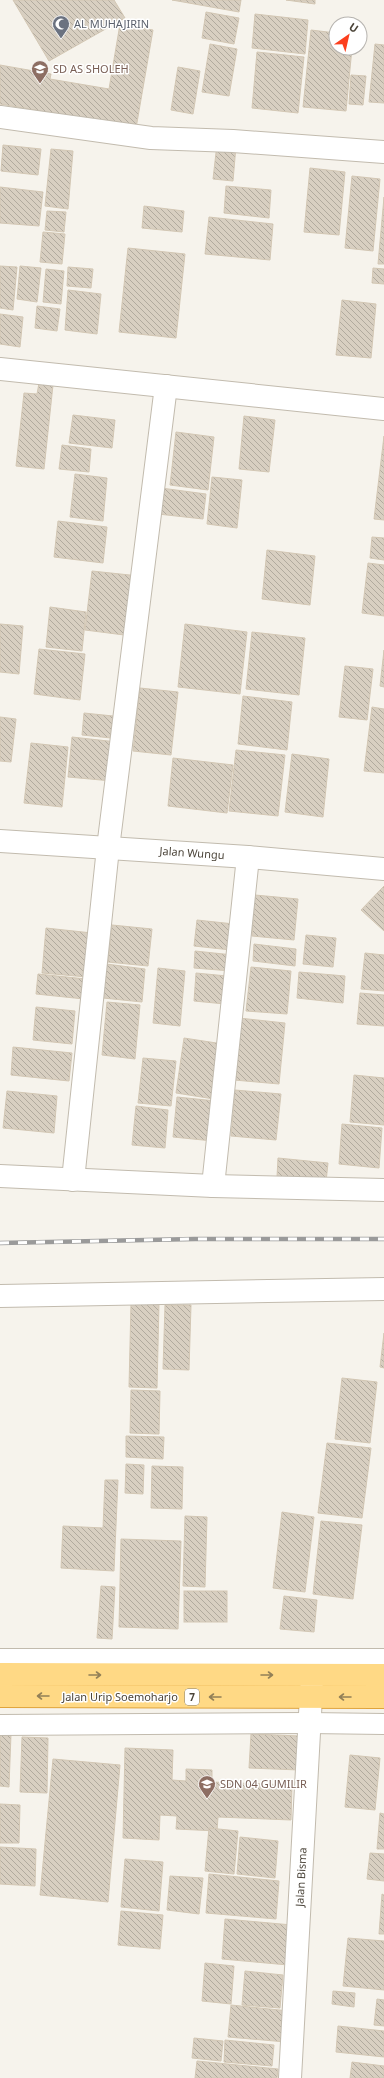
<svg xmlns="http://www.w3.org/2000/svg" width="384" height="2078" font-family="'Noto Sans',sans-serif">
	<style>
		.building { fill: url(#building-back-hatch); stroke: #d3c7b4 }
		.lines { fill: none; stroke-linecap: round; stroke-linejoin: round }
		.pedestrian-casing { stroke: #c2bbae; stroke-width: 22 }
		.minor-casing { stroke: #c2bbae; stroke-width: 24 }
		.tertiary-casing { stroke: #c2bbae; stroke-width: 24 }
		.trunk-casing { stroke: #e0a43c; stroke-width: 24 }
		.pedestrian { stroke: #fff; stroke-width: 20 }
		.minor { stroke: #fff; stroke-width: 22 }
		.tertiary { stroke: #fff; stroke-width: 22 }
		.trunk { stroke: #ffd985; stroke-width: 22 }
		.rail-casing { stroke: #9a9a9a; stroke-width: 4.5 }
		.rail { stroke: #fff; stroke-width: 3; stroke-dasharray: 9; stroke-linecap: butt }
		.oneway { stroke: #938057 }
		.labels { text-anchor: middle; stroke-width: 3; stroke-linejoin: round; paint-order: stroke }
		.shield { fill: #fff; stroke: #817c74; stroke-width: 1 }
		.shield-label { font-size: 10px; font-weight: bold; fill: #4b4439 }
		.worship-label { font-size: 11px; fill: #5b616d; stroke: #fff; text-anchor: start }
		.education-label { font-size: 11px; fill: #785e54; stroke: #fff; text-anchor: start }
		.street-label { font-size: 11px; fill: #4b4439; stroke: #fff }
	</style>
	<defs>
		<pattern id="building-back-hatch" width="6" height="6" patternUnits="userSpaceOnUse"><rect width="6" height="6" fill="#d8cfc1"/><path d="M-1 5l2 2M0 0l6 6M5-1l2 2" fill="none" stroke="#b1aa9e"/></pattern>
	</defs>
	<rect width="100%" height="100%" fill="#f6f3ec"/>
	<!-- building -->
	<g class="building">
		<path d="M13,0H114L125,18L49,61Z"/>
		<path d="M172,0H241L239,12Z"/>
		<path d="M286,0H315V4Z"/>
		<path d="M206,12L239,18L234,44L202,38Z"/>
		<path d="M255,14L308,20L305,54L252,48Z"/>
		<path d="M120,24L153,30L135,134L40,117L41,111L0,104V65L51,74L50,79L109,89Z"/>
		<path d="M311,30L336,33V48H352L346,111L303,107Z"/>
		<path d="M210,44L237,49L229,96L202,92Z"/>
		<path d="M375,44L384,45V103L369,102Z"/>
		<path d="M257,52L304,57L298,113L252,108Z"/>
		<path d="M178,67L200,71L193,114L171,110Z"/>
		<path d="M351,75L366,76L363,105L349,104Z"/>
		<path d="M217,144L236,146L233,181L213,179Z"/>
		<path d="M3,145L41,149L38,175L1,171Z"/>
		<path d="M51,149L73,151L68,209L45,206Z"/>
		<path d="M310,168L345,172L339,235L304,232Z"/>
		<path d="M352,176L380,179L373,251L345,248Z"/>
		<path d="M226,186L271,190L269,218L224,213Z"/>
		<path d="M0,187L43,192L39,226L0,223Z"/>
		<path d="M384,197V264H378Z"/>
		<path d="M144,206L184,211L182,232L142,228Z"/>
		<path d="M47,211L66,212L64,232L45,230Z"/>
		<path d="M209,217L273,224L270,260L205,254Z"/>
		<path d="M43,232L65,234L62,264L40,262Z"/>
		<path d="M128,248L185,254L176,338L119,332Z"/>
		<path d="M0,266L17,267L13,310L0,308Z"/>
		<path d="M20,266L41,268L37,302L17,299Z"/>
		<path d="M68,267L93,269L91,288L67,286Z"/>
		<path d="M373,268L384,269V284L372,283Z"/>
		<path d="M46,269L64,271L61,304L43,302Z"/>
		<path d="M68,290L101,294L97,334L65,330Z"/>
		<path d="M342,300L376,304L371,358L336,355Z"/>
		<path d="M37,306L60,309L57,331L35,328Z"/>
		<path d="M0,314L23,317L20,347L0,344Z"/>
		<path d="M39,383L53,385L44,469L16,466L24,393L37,394Z"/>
		<path d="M73,415L115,420L112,448L69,443Z"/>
		<path d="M244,416L275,420L269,472L239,469Z"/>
		<path d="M176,432L214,437L208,490L170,485Z"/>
		<path d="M384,436V520L374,519Z"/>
		<path d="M62,445L91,449L89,472L59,469Z"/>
		<path d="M75,474L107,478L103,521L70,517Z"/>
		<path d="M212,477L242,480L237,528L207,524Z"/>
		<path d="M161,488L206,494L203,519L158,514Z"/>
		<path d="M58,521L107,527L103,563L54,557Z"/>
		<path d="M372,537L384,538V560L370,558Z"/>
		<path d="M267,550L315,556L310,605L262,599Z"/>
		<path d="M368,563L384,565V616L362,613Z"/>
		<path d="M92,571L139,576L132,636L85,630Z"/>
		<path d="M50,607L86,612L82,651L46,647Z"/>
		<path d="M0,624L23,626L19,674L0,672Z"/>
		<path d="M185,624L247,632L240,694L178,687Z"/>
		<path d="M252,632L305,638L299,695L246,689Z"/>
		<path d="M39,649L85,654L80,700L34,694Z"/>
		<path d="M384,650V687L380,686Z"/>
		<path d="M345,666L373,669L367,720L339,717Z"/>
		<path d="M140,688L178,692L171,755L133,751Z"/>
		<path d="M243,696L292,702L287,750L238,744Z"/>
		<path d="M372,707L384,709V773L364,771Z"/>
		<path d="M84,713L113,716L111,738L82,735Z"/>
		<path d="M0,717L16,719L11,762L0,761Z"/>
		<path d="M72,737L117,742L112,781L68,777Z"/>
		<path d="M31,743L68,747L62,807L24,803Z"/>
		<path d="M236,750L285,755L278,816L229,811Z"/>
		<path d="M292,754L329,759L323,817L285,812Z"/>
		<path d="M173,758L233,765L227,813L168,806Z"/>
		<path d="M384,886V931L361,910Z"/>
		<path d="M255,895L298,899L294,940L252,936Z"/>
		<path d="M197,920L234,924L231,950L194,946Z"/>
		<path d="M112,925L152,929L148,966L108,962Z"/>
		<path d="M46,928L92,933L87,977L42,973Z"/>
		<path d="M306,935L336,938L333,967L303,964Z"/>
		<path d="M254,944L296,949L295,966L253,961Z"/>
		<path d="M195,951L233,955L231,971L194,968Z"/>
		<path d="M365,953L384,955V991L361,989Z"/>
		<path d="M106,964L145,969L142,1002L103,998Z"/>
		<path d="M251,967L291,971L287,1014L246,1011Z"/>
		<path d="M158,968L185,971L180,1026L153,1023Z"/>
		<path d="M299,972L345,976L343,1003L297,998Z"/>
		<path d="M196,973L227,976L225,1004L194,1001Z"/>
		<path d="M38,974L86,979L84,999L36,994Z"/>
		<path d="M360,993L384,995V1026L357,1024Z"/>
		<path d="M107,1002L140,1005L135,1059L102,1055Z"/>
		<path d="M36,1007L75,1011L72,1044L33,1040Z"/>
		<path d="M239,1018L285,1023L279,1084L234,1080Z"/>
		<path d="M184,1038L223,1044L214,1099L176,1093Z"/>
		<path d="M13,1047L72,1053L69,1081L11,1075Z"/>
		<path d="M143,1058L176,1061L171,1106L138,1103Z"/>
		<path d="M354,1075L384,1078V1125L350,1122Z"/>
		<path d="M235,1090L281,1094L276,1140L231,1136Z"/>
		<path d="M7,1091L57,1096L54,1133L3,1128Z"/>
		<path d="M177,1097L216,1101L213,1141L173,1137Z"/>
		<path d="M136,1106L168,1110L165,1148L132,1145Z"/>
		<path d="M342,1124L382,1128L379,1168L339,1164Z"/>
		<path d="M278,1158L328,1163L326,1182L277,1177Z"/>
		<path d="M131,1303H159L157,1388L129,1387Z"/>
		<path d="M165,1305H191L189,1370L163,1369Z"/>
		<path d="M384,1333V1368L380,1367Z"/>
		<path d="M342,1378L377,1382L370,1443L335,1439Z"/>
		<path d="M131,1390L160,1391L159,1434L130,1433Z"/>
		<path d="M126,1436L164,1437L163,1459L126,1457Z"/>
		<path d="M327,1443L371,1448L362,1518L318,1513Z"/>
		<path d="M126,1464L144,1465L143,1494L125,1493Z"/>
		<path d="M152,1466L183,1467L182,1509L151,1508Z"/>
		<path d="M105,1480H118L114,1571L61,1568L63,1526L103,1528Z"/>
		<path d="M282,1512L314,1517L305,1592L273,1588Z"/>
		<path d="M185,1516L207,1517L205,1587L183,1586Z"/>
		<path d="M321,1521L362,1525L353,1599L313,1594Z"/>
		<path d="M121,1539L181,1541L178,1629L119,1627Z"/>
		<path d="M101,1586L115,1587L112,1639L97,1638Z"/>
		<rect x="184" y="1591" width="43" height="31"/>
		<path d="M284,1596L317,1600L314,1632L280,1629Z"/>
		<path d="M0,1734H11L9,1787L0,1786Z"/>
		<path d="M251,1734L300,1736L299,1770L249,1768Z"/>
		<path d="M22,1737L48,1738L47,1793L20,1792Z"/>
		<path d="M125,1748L173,1750L172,1780L186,1781V1769L212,1770V1782L292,1785L291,1820L218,1817L217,1831L176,1829L177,1816L160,1815L159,1840L123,1838Z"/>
		<path d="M350,1755L380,1758L375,1810L345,1807Z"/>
		<path d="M53,1759L120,1765L108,1902L40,1895Z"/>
		<path d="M0,1804L20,1805L19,1843H0Z"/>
		<path d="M380,1813L384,1814V1849H377Z"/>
		<path d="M209,1828L238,1831L234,1874L205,1871Z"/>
		<path d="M240,1837L278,1841L275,1878L237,1874Z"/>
		<path d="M0,1847L36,1849L35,1886L0,1884Z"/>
		<path d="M370,1853L384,1854V1881L367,1879Z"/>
		<path d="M125,1859L163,1862L159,1911L121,1907Z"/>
		<path d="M209,1874L279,1881L276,1919L206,1913Z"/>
		<path d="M170,1876L203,1878L199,1914L167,1910Z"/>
		<path d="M382,1894L384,1895V1934H379Z"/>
		<path d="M121,1911L163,1915L160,1949L118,1945Z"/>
		<path d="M225,1919L292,1925L288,1965L222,1959Z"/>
		<path d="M348,1938L384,1941V1990L343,1986Z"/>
		<path d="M205,1963L234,1966L231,2004L202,2001Z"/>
		<path d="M245,1971L283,1975L280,2008L242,2005Z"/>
		<path d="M333,1991L355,1993L354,2007L332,2004Z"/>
		<path d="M377,1999L384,2000V2026L374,2025Z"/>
		<path d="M231,2005L289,2011L286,2042L228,2037Z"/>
		<path d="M338,2026L384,2031V2057L336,2052Z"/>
		<path d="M194,2038L223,2041L221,2061L192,2058Z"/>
		<path d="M225,2040L274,2045L272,2066L224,2062Z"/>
		<path d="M197,2061L278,2069L277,2078H195Z"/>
		<path d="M352,2062L384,2066V2078H350Z"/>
	</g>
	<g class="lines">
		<!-- pedestrian casing -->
		<g class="pedestrian-casing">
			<g id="pedestrian">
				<path d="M0,1659H384"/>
				<path d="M0,1725L309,1723L384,1724"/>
			</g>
		</g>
		<!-- minor casing -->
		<g class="minor-casing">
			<g id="minor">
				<path d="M0,117L151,138L233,141L384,152"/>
				<path d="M0,369L384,409"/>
				<path d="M0,841L248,857L384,869"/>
				<path d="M0,1176L213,1186L384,1190"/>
				<path d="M73,1180L108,848L166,386"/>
				<path d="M213,1186L248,857"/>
				<path d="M0,1296L384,1289"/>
			</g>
		</g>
		<!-- tertiary casing -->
		<g class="tertiary-casing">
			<path id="tertiary" d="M290,2078L312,1678"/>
		</g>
		<!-- trunk casing -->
		<g class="trunk-casing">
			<g id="trunk">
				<path d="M0,1674L384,1675"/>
				<path d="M0,1696L384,1697"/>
			</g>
		</g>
		<!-- pedestrian -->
		<use href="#pedestrian" class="pedestrian"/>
		<!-- minor -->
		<use href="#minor" class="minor"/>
		<!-- tertiary -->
		<use href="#tertiary" class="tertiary"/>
		<!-- trunk -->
		<use href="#trunk" class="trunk"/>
		<!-- rail casing -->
		<g class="rail-casing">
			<path id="rail" d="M0,1243L195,1239H384"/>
		</g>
		<!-- rail -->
		<use href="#rail" class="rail"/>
	</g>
	<!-- one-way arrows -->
	<defs><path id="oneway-shaft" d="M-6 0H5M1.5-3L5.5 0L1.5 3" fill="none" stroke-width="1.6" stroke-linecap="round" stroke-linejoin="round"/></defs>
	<g class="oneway">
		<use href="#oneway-shaft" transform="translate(95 1675)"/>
		<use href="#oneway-shaft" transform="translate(267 1675)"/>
		<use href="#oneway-shaft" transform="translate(43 1696) rotate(-180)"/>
		<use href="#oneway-shaft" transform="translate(215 1697) rotate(-180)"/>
		<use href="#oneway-shaft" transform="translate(345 1697) rotate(180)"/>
	</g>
	<!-- icons -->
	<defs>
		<g id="mosque-pin" transform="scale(0.9)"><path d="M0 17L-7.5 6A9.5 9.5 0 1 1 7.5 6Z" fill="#6b7280" stroke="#fff"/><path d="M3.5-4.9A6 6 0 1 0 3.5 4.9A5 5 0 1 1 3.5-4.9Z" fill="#fff"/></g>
		<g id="school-pin" transform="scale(0.9)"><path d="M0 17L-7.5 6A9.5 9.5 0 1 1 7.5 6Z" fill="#8d6e63" stroke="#fff"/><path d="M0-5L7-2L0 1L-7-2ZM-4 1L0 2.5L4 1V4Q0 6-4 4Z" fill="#fff"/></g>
	</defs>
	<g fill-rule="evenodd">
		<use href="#mosque-pin" x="61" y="24"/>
		<use href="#school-pin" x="40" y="69"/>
		<use href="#school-pin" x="207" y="1784"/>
	</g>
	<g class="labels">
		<!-- shield labels -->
		<rect class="shield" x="185" y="1689" width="14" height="16" rx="3"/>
		<g class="shield-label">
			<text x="192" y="1701">7</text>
		</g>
		<!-- worship labels -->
		<g class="worship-label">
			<text x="74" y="28">AL MUHAJIRIN</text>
		</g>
		<!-- education labels -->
		<g class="education-label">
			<text x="53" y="73">SD AS SHOLEH</text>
			<text x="220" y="1788">SDN 04 GUMILIR</text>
		</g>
		<!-- street labels -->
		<g class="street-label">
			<text transform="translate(192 853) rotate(4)" y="4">Jalan Wungu</text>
			<text x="120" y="1701">Jalan Urip Soemoharjo</text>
			<text transform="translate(301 1877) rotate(-87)" y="4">Jalan Bisma</text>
		</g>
	</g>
	<!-- north arrow -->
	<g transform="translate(348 36) rotate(34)"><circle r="19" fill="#ffffff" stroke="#b7b4b0"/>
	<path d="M0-3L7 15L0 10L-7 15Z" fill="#fc3f1d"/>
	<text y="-6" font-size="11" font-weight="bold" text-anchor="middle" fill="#4b4439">U</text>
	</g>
</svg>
